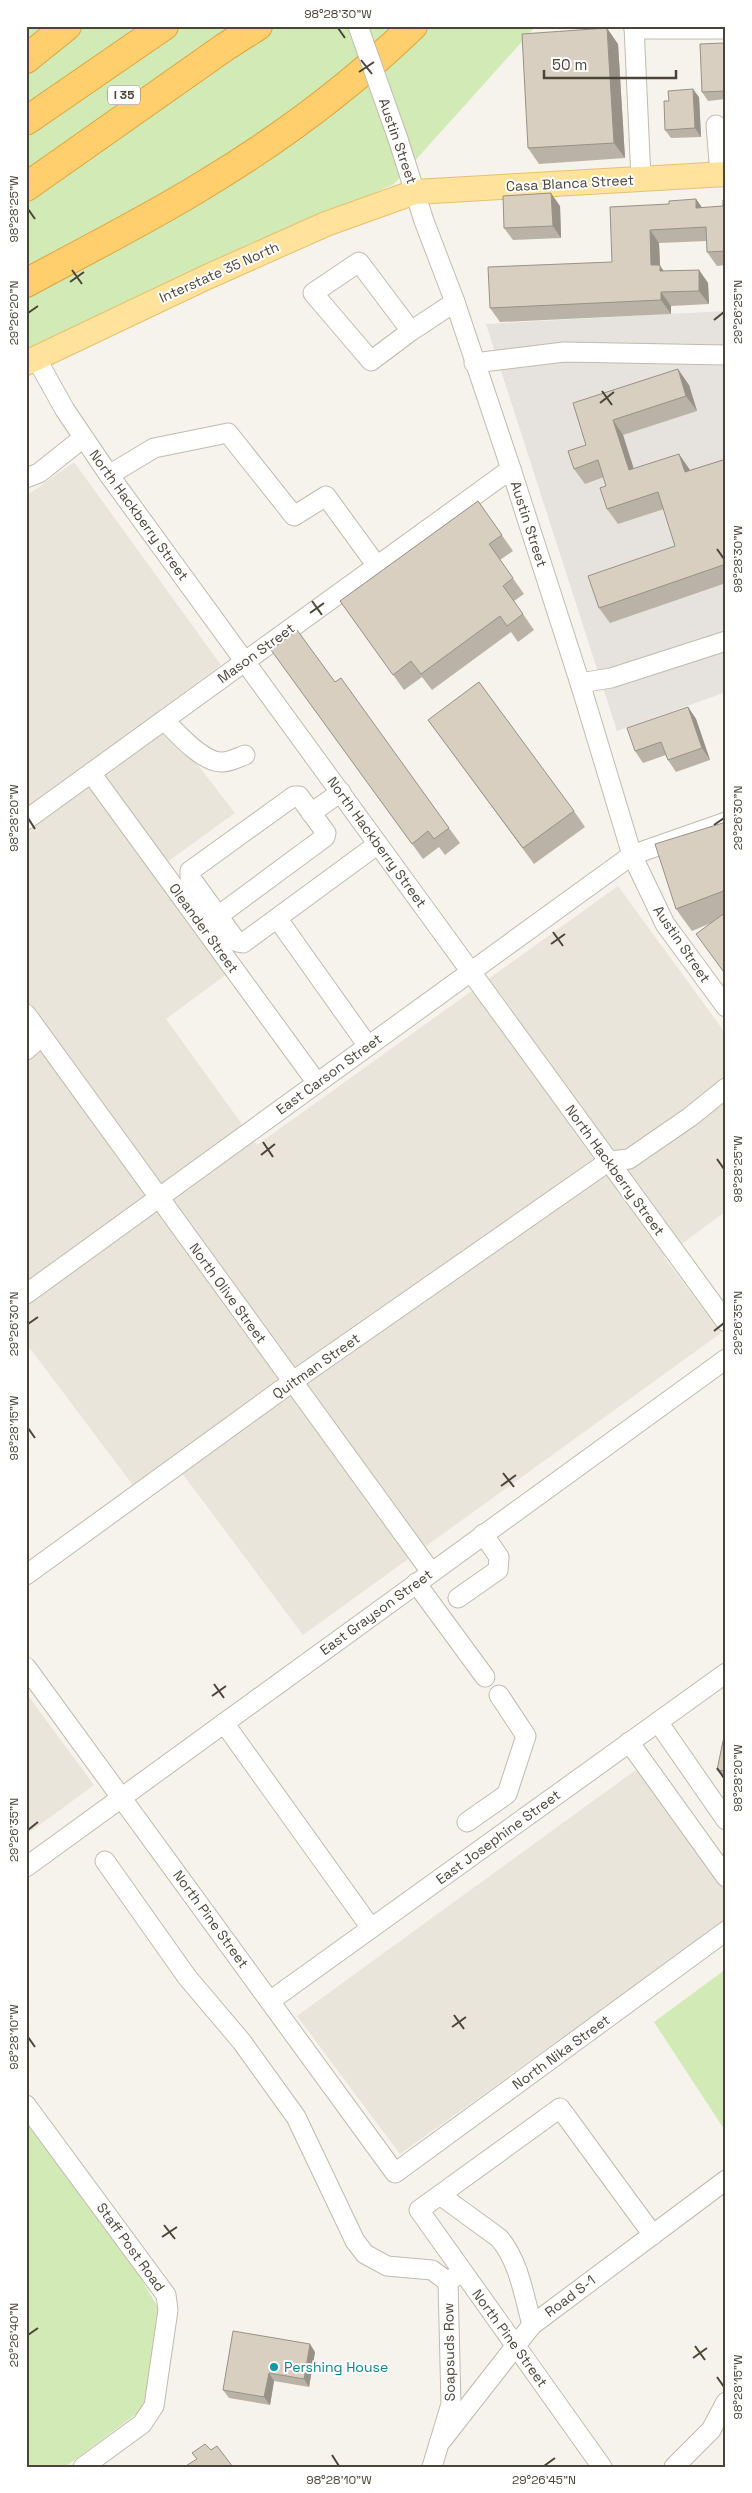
<svg xmlns="http://www.w3.org/2000/svg" width="752" height="2493" font-family="'Space Grotesk',sans-serif">
	<style>
		.residential { fill: #eae5da }
		.industrial { fill: #e6e2dd }
		.green { fill: #d2eab5 }
		.lines { fill: none; stroke-linecap: round; stroke-linejoin: round }
		.minor-casing { stroke: #c2bbae; stroke-width: 21 }
		.major-casing { stroke: #e6c16a; stroke-width: 26 }
		.highway-casing { stroke: #e0a43c; stroke-width: 30 }
		.minor { stroke: #fff; stroke-width: 19 }
		.major { stroke: #ffe39c; stroke-width: 24 }
		.highway { stroke: #ffcf6e; stroke-width: 28 }
		.minor-bridge-casing { stroke: #c2bbae; stroke-width: 21; stroke-linecap: butt }
		.minor-bridge { stroke: #fff; stroke-width: 19 }
		.wall { fill: #bab2a6 }
		.shaded-wall { fill: #979187 }
		.building { fill: #d8cfc1; stroke: #979187 }
		.ticks { fill: none; stroke: #4b4439; stroke-width: 2 }
		.culture-dot { fill: #0f9aa8; stroke: #fff; stroke-width: 2 }
		.labels { text-anchor: middle; stroke-width: 4; stroke-linejoin: round; paint-order: stroke }
		.shield { fill: #fff; stroke: #817c74; stroke-width: 1 }
		.shield-label { font-size: 12px; font-weight: bold; fill: #4b4439 }
		.street-label { font-size: 14px; fill: #4b4439; stroke: #fff }
		.culture-label { font-size: 14px; fill: #0d838f; stroke: #fff; text-anchor: start }
		.neatline { fill: none; stroke: #4b4439; stroke-width: 2 }
		.ticks-label { font-size: 12px; text-anchor: middle; fill: #4b4439 }
	</style>
	<rect width="100%" height="100%" fill="#f6f3ec"/>
	<!-- residential -->
	<g class="residential">
		<path d="M74,462L221,665L157,712L235,813L155,871L227,974L166,1019L257,1145L618,886L726,1034V1211L664,1257L721,1333L303,1635L173,1461L135,1488L26,1343V496Z"/>
		<path d="M26,1693L94,1785L26,1835Z"/>
		<path d="M637,1769L726,1889V1921L400,2154L297,2016Z"/>
	</g>
	<!-- industrial -->
	<path class="industrial" d="M726,311V692L617,731L486,324Z"/>
	<!-- green -->
	<g class="green">
		<path d="M26,26H536L394,184L26,353Z"/>
		<path d="M726,1969V2132L654,2022Z"/>
		<path d="M26,2121L126,2253L160,2311L143,2409L65,2467H26Z"/>
	</g>
	<g class="lines">
		<!-- minor casing -->
		<g class="minor-casing">
			<g id="minor">
				<path d="M634,26L641,179"/>
				<path d="M634,29H726"/>
				<path d="M716,125L720,174"/>
				<path d="M398,139L424,221L455,302L511,469L580,683L632,855L665,924L726,1007"/>
				<path d="M411,331L371,361L313,293L359,262L411,331L455,302"/>
				<path d="M36,358L65,410L109,475L726,1322"/>
				<path d="M474,363L564,352L726,355"/>
				<path d="M109,475L154,448L228,433L294,516L326,496L377,566"/>
				<path d="M26,478L39,473L83,438"/>
				<path d="M580,683L611,678L726,641"/>
				<path d="M164,720C177,733 203,763 222,762C230,762 237,758 245,755"/>
				<path d="M91,773L317,1083"/>
				<path d="M311,813L341,792"/>
				<path d="M26,820L511,469"/>
				<path d="M218,916L325,837L326,833L299,796H294L190,871V877L237,942L243,943L378,844"/>
				<path d="M277,918L368,1046"/>
				<path d="M26,1014L431,1572"/>
				<path d="M26,1050L42,1036"/>
				<path d="M26,1294L632,855L726,822"/>
				<path d="M26,1575L292,1382L609,1161L629,1159L690,1117L726,1088"/>
				<path d="M416,1583L485,1677"/>
				<path d="M458,1598L498,1570L499,1557L483,1534"/>
				<path d="M26,1667L395,2173L726,1931"/>
				<path d="M658,1722L726,1820"/>
				<path d="M224,1723L371,1928"/>
				<path d="M629,1742L726,1877"/>
				<path d="M467,1822L507,1794L526,1736L499,1695"/>
				<path d="M105,1861L187,1977L242,2042L296,2117L355,2241L365,2254L387,2266L432,2270L448,2282"/>
				<path d="M26,1867L726,1359"/>
				<path d="M270,2001L726,1673"/>
				<path d="M26,2105L166,2295L168,2310L154,2406L142,2424L83,2467"/>
				<path d="M440,2195L499,2238C519,2261 524,2296 532,2325"/>
				<path d="M442,2440L532,2325L726,2180"/>
				<path d="M432,2467L451,2404L448,2282L457,2275"/>
				<path d="M602,2467L419,2210L560,2108L653,2235"/>
				<path d="M674,2467L711,2430L726,2402"/>
			</g>
		</g>
		<!-- major casing -->
		<g class="major-casing">
			<path id="major" d="M26,363L207,277L326,224L415,192L726,174"/>
		</g>
		<!-- highway casing -->
		<g class="highway-casing">
			<g id="highway">
				<path d="M26,59L67,26"/>
				<path d="M26,121L164,26"/>
				<path d="M26,187L225,47L258,26"/>
				<path d="M26,283C85,251 145,221 202,186C277,141 350,87 413,26"/>
			</g>
		</g>
		<!-- minor -->
		<use href="#minor" class="minor"/>
		<!-- major -->
		<use href="#major" class="major"/>
		<!-- highway -->
		<use href="#highway" class="highway"/>
		<!-- minor-bridge casing -->
		<g class="minor-bridge-casing">
			<path id="minor-bridge" d="M358,26L398,139"/>
		</g>
		<!-- minor-bridge -->
		<use href="#minor-bridge" class="minor-bridge"/>
	</g>
	<!-- wall -->
	<g class="wall">
		<path d="M618,44L625,158L539,164L528,148Z"/>
		<path d="M726,45V99L708,101L702,92Z"/>
		<path d="M699,97L701,137L671,138L665,130L669,101Z"/>
		<path d="M696,199L702,208L723,206L726,200V265L717,266L707,252V241L659,243L660,266L664,271L699,270L708,283L709,304L671,306V314L500,322L490,308L612,262L669,204Z"/>
		<path d="M560,206L561,238L513,240L504,228Z"/>
		<path d="M689,385L697,411L623,435L634,469L690,470L726,459V583L610,623L599,608L675,546L664,509L618,524L607,509L606,486L604,477L585,484L574,469L586,445L573,403Z"/>
		<path d="M478,501L513,551L500,560L524,594L514,601L534,630L518,642L511,632L432,690L422,677L404,690L340,601Z"/>
		<path d="M282,665L335,682L449,828L460,843L445,855L439,847L423,859Z"/>
		<path d="M688,707L696,719L710,760L676,772L668,760L666,755L643,763L635,751Z"/>
		<path d="M428,720L574,811L585,827L534,864Z"/>
		<path d="M726,822V976L711,923L692,931L676,909Z"/>
		<path d="M726,1727V1782L717,1770Z"/>
		<path d="M315,2352L309,2387L274,2381L270,2405L229,2398L223,2390Z"/>
	</g>
	<!-- shaded-wall -->
	<g class="shaded-wall">
		<path d="M607,28L618,44L625,158L614,143Z"/>
		<path d="M693,89L699,97L701,137L695,128Z"/>
		<path d="M551,193L560,206L561,238L553,226Z"/>
		<path d="M696,199L706,213L696,208Z"/>
		<path d="M650,230L659,243L660,266L669,279L651,265Z"/>
		<path d="M699,270L708,283L709,304L699,291Z"/>
		<path d="M661,292L671,306V314L661,300Z"/>
		<path d="M678,369L689,385L697,411L686,396Z"/>
		<path d="M613,420L623,435L639,486L629,470Z"/>
		<path d="M679,454L690,470L696,487L685,472Z"/>
		<path d="M688,707L696,719L710,760L702,748Z"/>
		<path d="M310,2344L315,2352L309,2387L304,2379Z"/>
		<path d="M269,2373L274,2381L270,2405L264,2397Z"/>
	</g>
	<!-- building -->
	<g class="building">
		<path d="M607,28L614,143L528,148L522,34Z"/>
		<path d="M724,43L726,66V91L702,92L700,44Z"/>
		<path d="M693,89L695,128L665,130L664,101H669L668,91Z"/>
		<path d="M551,193L553,226L504,228L503,196Z"/>
		<path d="M696,199V208L723,206V200H726V251L707,252L706,227L650,230L651,265H660V271L699,270V291L661,292V300L490,308L488,267L612,262L610,207L669,204V201Z"/>
		<path d="M678,369L686,396L613,420L629,470L679,454L685,472L726,459V564L599,608L588,576L675,546L658,492L607,509L600,488L606,486L598,460L574,469L568,451L586,445L573,403Z"/>
		<path d="M478,501L502,535L489,544L513,578L503,586L523,614L507,626L500,616L421,674L411,661L393,675L340,601Z"/>
		<path d="M297,630L335,682L341,678L449,828L434,839L428,831L412,844L271,650Z"/>
		<path d="M479,682L574,811L523,848L428,720Z"/>
		<path d="M688,707L702,748L668,760L661,742L635,751L627,728Z"/>
		<path d="M726,822V890L676,909L655,844Z"/>
		<path d="M726,912V975L696,934Z"/>
		<path d="M726,1727V1771L717,1770Z"/>
		<path d="M233,2331L310,2344L304,2379L269,2373L264,2397L223,2390Z"/>
		<path d="M205,2444L211,2450L217,2446L233,2467H184L197,2459L192,2453Z"/>
	</g>
	<!-- ticks -->
	<path class="ticks" d="M338,28L345,38M361,60L372,74M359,72L374,62M28,209L35,219M72,270L82,284M70,282L84,272M28,313L38,306M714,320L724,312M602,391L612,405M600,403L614,392M717,549L724,559M312,601L322,615M310,613L324,603M28,818L35,829M714,825L724,818M553,932L563,946M551,944L565,934M263,1142L273,1157M261,1155L275,1144M717,1159L724,1169M28,1324L38,1317M714,1331L724,1323M28,1428L35,1438M503,1473L514,1487M501,1486L516,1475M214,1684L224,1698M212,1696L226,1686M717,1768L724,1778M28,1830L38,1822M454,2015L464,2029M452,2027L466,2017M28,2037L35,2047M164,2225L175,2239M162,2237L177,2227M28,2335L38,2328M695,2346L705,2360M693,2358L707,2348M717,2377L724,2387M332,2455L339,2466M544,2466L555,2458"/>
	<!-- markers -->
	<circle class="culture-dot" cx="274" cy="2367" r="5"/>
	<g class="labels">
		<!-- shield labels -->
		<rect class="shield" x="108" y="85.5" width="32" height="19" rx="4"/>
		<g class="shield-label">
			<text x="124" y="99">I 35</text>
		</g>
		<!-- street labels -->
		<g class="street-label">
			<text transform="translate(398 141) rotate(71)" y="5">Austin Street</text>
			<text transform="translate(570 183) rotate(-3)" y="5">Casa Blanca Street</text>
			<text transform="translate(219 272) rotate(-24)" y="5">Interstate 35 North</text>
			<text transform="translate(139 515) rotate(54)" y="5">North Hackberry Street</text>
			<text transform="translate(529 524) rotate(72)" y="5">Austin Street</text>
			<text transform="translate(256 653) rotate(-36)" y="5">Mason Street</text>
			<text transform="translate(377 842) rotate(54)" y="5">North Hackberry Street</text>
			<text transform="translate(204 928) rotate(54)" y="5">Oleander Street</text>
			<text transform="translate(682 944) rotate(56)" y="5">Austin Street</text>
			<text transform="translate(329 1074) rotate(-36)" y="5">East Carson Street</text>
			<text transform="translate(615 1170) rotate(54)" y="5">North Hackberry Street</text>
			<text transform="translate(228 1293) rotate(54)" y="5">North Olive Street</text>
			<text transform="translate(316 1366) rotate(-35)" y="5">Quitman Street</text>
			<text transform="translate(376 1612) rotate(-36)" y="5">East Grayson Street</text>
			<text transform="translate(498 1837) rotate(-36)" y="5">East Josephine Street</text>
			<text transform="translate(211 1919) rotate(54)" y="5">North Pine Street</text>
			<text transform="translate(561 2052) rotate(-36)" y="5">North Nika Street</text>
			<text transform="translate(131 2247) rotate(54)" y="5">Staff Post Road</text>
			<text transform="translate(570 2296) rotate(-37)" y="5">Road S-1</text>
			<text transform="translate(510 2338) rotate(54)" y="5">North Pine Street</text>
			<text transform="translate(449 2352) rotate(-91)" y="5">Soapsuds Row</text>
		</g>
		<!-- culture labels -->
		<g class="culture-label">
			<text x="284" y="2372">Pershing House</text>
		</g>
	</g>
	<!-- border -->
	<rect width="752" height="2493" fill="none" stroke="#ffffff" stroke-width="55"/>
	<!-- scale -->
	<path d="M544 70v8h132v-8" fill="none" stroke="#4b4439" stroke-width="2.5"/>
	<text x="552" y="70" font-size="15" fill="#4b4439" stroke="#ffffff" stroke-width="4" paint-order="stroke">50 m</text>
	<rect x="28" y="28" width="696" height="2438" class="neatline"/>
	<g class="ticks-label">
		<text x="338" y="18">98°28'30"W</text>
		<text transform="translate(14 209) rotate(-90)" y="4">98°28'25"W</text>
		<text transform="translate(738 312) rotate(-90)" y="4">29°26'25"N</text>
		<text transform="translate(14 313) rotate(-90)" y="4">29°26'20"N</text>
		<text transform="translate(738 559) rotate(-90)" y="4">98°28'30"W</text>
		<text transform="translate(738 818) rotate(-90)" y="4">29°26'30"N</text>
		<text transform="translate(14 818) rotate(-90)" y="4">98°28'20"W</text>
		<text transform="translate(738 1169) rotate(-90)" y="4">98°28'25"W</text>
		<text transform="translate(738 1323) rotate(-90)" y="4">29°26'35"N</text>
		<text transform="translate(14 1324) rotate(-90)" y="4">29°26'30"N</text>
		<text transform="translate(14 1428) rotate(-90)" y="4">98°28'15"W</text>
		<text transform="translate(738 1778) rotate(-90)" y="4">98°28'20"W</text>
		<text transform="translate(14 1830) rotate(-90)" y="4">29°26'35"N</text>
		<text transform="translate(14 2037) rotate(-90)" y="4">98°28'10"W</text>
		<text transform="translate(14 2335) rotate(-90)" y="4">29°26'40"N</text>
		<text transform="translate(738 2387) rotate(-90)" y="4">98°28'15"W</text>
		<text x="339" y="2484">98°28'10"W</text>
		<text x="544" y="2484">29°26'45"N</text>
	</g>
</svg>
